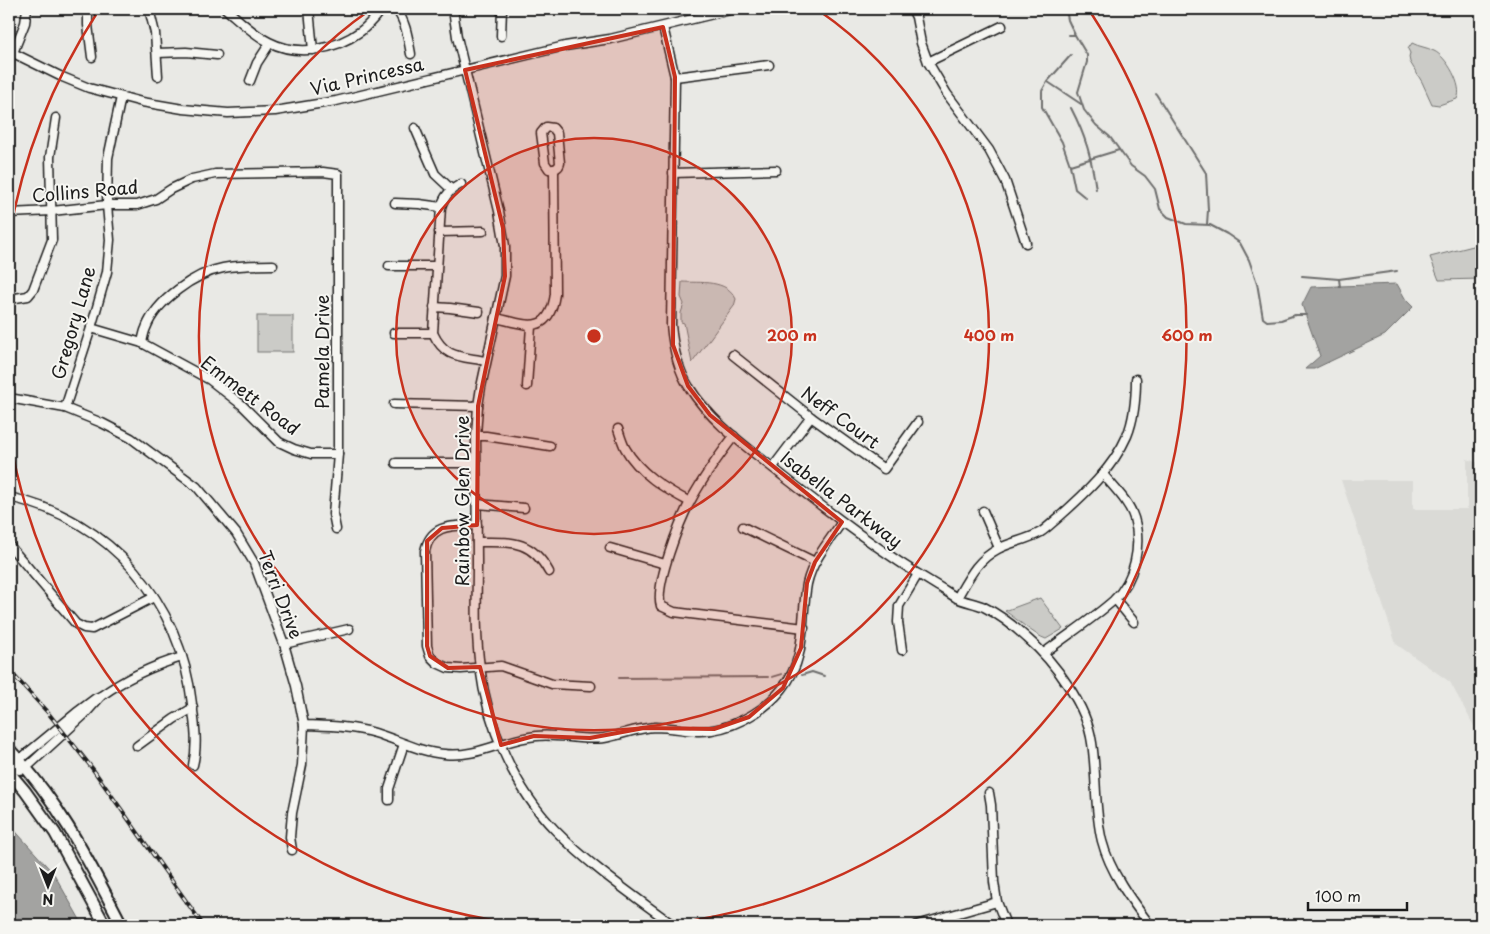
<svg xmlns="http://www.w3.org/2000/svg" width="1490" height="934" font-family="'Playpen Sans',sans-serif">
	<style>
		.built { fill: #dadad6 }
		.green { fill: #cbcbc7; stroke: #747472 }
		.water { fill: #a3a3a1; stroke: #6d6d6c }
		.lines { fill: none; stroke-linecap: round; stroke-linejoin: round }
		.stream { stroke: #6d6d6c; stroke-width: 2 }
		.minor-casing { stroke: #1c1c1c; stroke-width: 11 }
		.major-casing { stroke: #1c1c1c; stroke-width: 14 }
		.minor { stroke: #f6f6f2; stroke-width: 8 }
		.major { stroke: #f6f6f2; stroke-width: 10 }
		.rail-casing { stroke: #1c1c1c; stroke-width: 4 }
		.rail { stroke: #f6f6f2; stroke-width: 2; stroke-dasharray: 5.5; stroke-linecap: butt }
		.marked { fill: #c8321e; fill-opacity: 0.2; stroke: #c8321e; stroke-width: 4; stroke-linejoin: round }
		.ring { fill: none; stroke: #c8321e; stroke-width: 2.5 }
		.labels { text-anchor: middle; stroke-width: 4; stroke-linejoin: round; paint-order: stroke }
		.street-label { font-size: 18px; fill: #1c1c1c; stroke: #f6f6f2 }
		.centre { fill: #c8321e; stroke: #f6f6f2; stroke-width: 2.5 }
		.ring-label { font-size: 15px; text-anchor: middle; font-weight: bold; fill: #c8321e; stroke: #f6f6f2; stroke-width: 4; stroke-linejoin: round; paint-order: stroke }
	</style>
	<rect width="100%" height="100%" fill="#e9e9e5"/>
	<filter id="ink" filterUnits="userSpaceOnUse"><feTurbulence type="fractalNoise" baseFrequency=".02" numOctaves="2"/><feDisplacementMap in="SourceGraphic" scale="10" xChannelSelector="R" yChannelSelector="G"/><feConvolveMatrix kernelMatrix="1 2 1 2 8 2 1 2 1" color-interpolation-filters="sRGB"/></filter>
	<g filter="url(#ink)">
		<!-- built -->
		<path class="built" d="M1467,459L1481,464V739L1450,682L1396,644L1341,480H1413V509H1467Z"/>
		<!-- green -->
		<g class="green">
			<path d="M1412,43C1419,47 1427,47 1434,51C1446,56 1464,87 1457,99L1439,105L1432,104L1422,82L1410,62L1409,57L1410,53L1408,49Z"/>
			<path d="M1481,244V279L1439,280L1430,257Z"/>
			<path d="M682,282C700,283 727,279 736,299L734,306L692,363L684,323L681,322V313L684,304L681,297Z"/>
			<rect x="257" y="316" width="36" height="36"/>
			<path d="M1040,598L1063,629L1046,639C1034,635 1017,619 1005,611Z"/>
		</g>
		<!-- water -->
		<g class="water">
			<path d="M1397,284L1406,300L1413,307L1385,335L1314,369H1305L1320,356L1302,305L1311,287Z"/>
			<path d="M9,824L54,874L83,925H9Z"/>
		</g>
		<g class="lines">
			<!-- stream -->
			<g class="stream">
				<path d="M1066,9L1068,20L1075,35L1087,55V62L1078,92L1084,110L1096,125L1110,137L1131,166L1145,176L1155,189L1160,209L1168,217L1186,224L1210,225L1227,234L1240,243L1249,260L1257,283L1263,318L1267,321L1281,320L1295,315H1307"/>
				<path d="M1068,35H1075"/>
				<path d="M1071,55L1047,82L1042,91V107L1062,142L1070,165L1119,150"/>
				<path d="M1048,82L1081,104"/>
				<path d="M1156,94L1206,173L1208,210L1207,224"/>
				<path d="M1071,108C1086,137 1091,156 1096,189"/>
				<path d="M1070,165L1075,189L1086,198"/>
				<path d="M1302,276L1339,279L1340,287"/>
				<path d="M1339,279L1397,271"/>
				<path d="M802,675L812,672L824,676"/>
				<path d="M772,677L782,674"/>
				<path d="M619,678L768,677"/>
			</g>
			<!-- minor casing -->
			<g class="minor-casing">
				<g id="minor">
					<path d="M88,9V25L92,57"/>
					<path d="M149,9L155,33L158,76"/>
					<path d="M226,9C240,21 253,34 269,42C298,57 335,50 361,31C369,25 376,16 382,9"/>
					<path d="M309,9L313,50"/>
					<path d="M396,9C406,22 408,38 411,54"/>
					<path d="M453,9L457,37L499,211L505,246V276L481,387L478,406L476,436C476,477 477,519 477,561C477,596 475,632 480,667C487,725 514,788 555,830C590,866 633,895 673,925"/>
					<path d="M912,9L916,17L921,43L928,62L947,94L989,150L1005,180L1026,243"/>
					<path d="M663,27L675,77L671,325C673,346 677,369 689,387C712,424 750,449 783,476C833,515 882,553 936,585C943,589 950,594 957,598C965,602 975,603 984,607C1000,615 1014,626 1027,638C1055,662 1087,706 1092,743C1097,775 1094,809 1102,841C1110,872 1131,900 1150,925"/>
					<path d="M501,36L502,9"/>
					<path d="M9,51L60,76L89,88L142,102L183,109L228,113L275,111L336,101L565,46L610,39L734,9"/>
					<path d="M13,53L25,23L27,9"/>
					<path d="M157,53L186,52L217,55"/>
					<path d="M928,62L1002,26"/>
					<path d="M675,77L769,65"/>
					<path d="M250,81L257,63L270,43"/>
					<path d="M546,127L553,128L557,133L560,163C559,168 555,170 549,169L545,163L541,133Z"/>
					<path d="M415,128L435,174L451,189"/>
					<path d="M673,173L776,170"/>
					<path d="M461,184C450,190 445,195 441,207L433,333C445,359 461,356 486,361"/>
					<path d="M395,203L419,204L441,207"/>
					<path d="M9,213L52,211L107,205H137L156,199L171,189L192,179L215,174L323,172L338,174V454L333,514L336,529"/>
					<path d="M439,232L483,231"/>
					<path d="M389,266H436"/>
					<path d="M9,299L28,296L33,290L52,240L50,157L56,118"/>
					<path d="M434,307L450,308L479,312"/>
					<path d="M496,318C527,325 549,336 555,294L554,169"/>
					<path d="M91,328L142,343L210,380L242,405L279,442L294,449L311,454H338"/>
					<path d="M394,333H433"/>
					<path d="M142,343C143,338 144,332 146,328C156,301 195,273 223,268C239,265 256,265 273,265"/>
					<path d="M733,355L811,417L884,469L918,422"/>
					<path d="M527,386L531,326"/>
					<path d="M9,398L65,408L102,423L131,438L197,487L236,533L254,563L284,644L296,686L304,725L302,765L292,813L290,837L292,850"/>
					<path d="M394,404L478,406"/>
					<path d="M65,408L91,328L107,272L110,240L107,205L108,158L121,97"/>
					<path d="M618,429C620,435 622,442 625,448C639,473 665,489 690,502"/>
					<path d="M476,436H486L550,446"/>
					<path d="M734,436C718,457 703,478 691,500C680,520 654,587 661,606L674,612L804,628"/>
					<path d="M396,463H476"/>
					<path d="M773,467L811,417"/>
					<path d="M9,497C110,519 181,602 192,704C195,725 198,745 193,765"/>
					<path d="M477,504L524,508"/>
					<path d="M983,511L999,548"/>
					<path d="M477,525C453,526 431,523 425,551L427,646L430,656L437,663L448,668L461,669L501,666L552,684L591,686"/>
					<path d="M743,527L815,562"/>
					<path d="M477,542C511,542 531,539 549,572"/>
					<path d="M9,545L76,624L84,628L92,629L154,597"/>
					<path d="M610,548L665,564"/>
					<path d="M957,598C969,577 977,560 998,549C1011,542 1027,540 1041,532C1047,528 1053,522 1059,517C1085,494 1113,468 1127,436C1134,419 1136,397 1136,379"/>
					<path d="M1115,599L1134,622"/>
					<path d="M284,644L349,629"/>
					<path d="M902,650L898,622L899,606L918,574"/>
					<path d="M1044,653C1066,636 1094,618 1114,600C1135,580 1142,545 1134,518C1129,501 1113,487 1103,474"/>
					<path d="M101,696C126,678 152,666 182,657"/>
					<path d="M304,725C328,726 352,726 375,733C398,740 420,752 444,754C477,758 504,739 536,736C558,733 581,741 604,738C621,735 637,728 655,727C669,727 683,730 697,731C728,732 763,713 782,689C808,657 800,621 807,584C812,561 829,541 842,522"/>
					<path d="M137,746L174,719L193,708"/>
					<path d="M19,760L76,713L96,698L101,696L84,715L26,768"/>
					<path d="M989,793L991,805L994,882L997,902L1006,925"/>
					<path d="M389,800V789L404,744"/>
					<path d="M917,925L997,902"/>
				</g>
			</g>
			<!-- major casing -->
			<g class="major-casing">
				<g id="major">
					<path d="M9,749C61,804 88,860 122,925"/>
					<path d="M9,762L19,769L26,768"/>
					<path d="M9,772L25,791L55,833L105,925"/>
				</g>
			</g>
			<!-- minor -->
			<use href="#minor" class="minor"/>
			<!-- major -->
			<use href="#major" class="major"/>
			<!-- rail casing -->
			<g class="rail-casing">
				<path id="rail" d="M9,670L49,714L92,768L203,925"/>
			</g>
			<!-- rail -->
			<use href="#rail" class="rail"/>
		</g>
	</g>
	<!-- marked area -->
	<path class="marked" d="M663,27L675,77L673,345L688,386L710,415L842,522L815,562L807,583L801,648L783,688L749,717L714,729L644,728L590,738L534,736L501,745L480,667L448,668L430,656L427,646V541L442,528L477,525L478,406L505,276L503,228L465,70Z"/>
	<!-- distance rings -->
	<circle cx="594" cy="336" r="198" fill="#c8321e" fill-opacity=".12"/>
	<g class="ring">
		<circle cx="594" cy="336" r="198"/>
		<path d="M818 10A395 395 0 1 1 370 10"/>
		<path d="M527 925A593 593 0 0 1 9 434M9 238A593 593 0 0 1 97 13M1091 13A593 593 0 0 1 661 925"/>
	</g>
	<g class="labels">
		<!-- street labels -->
		<g class="street-label">
			<text transform="translate(367 77) rotate(-13)" y="6">Via Princessa</text>
			<text transform="translate(85 192) rotate(-5)" y="6">Collins Road</text>
			<text transform="translate(74 323) rotate(-74)" y="6">Gregory Lane</text>
			<text transform="translate(323 352) rotate(-90)" y="6">Pamela Drive</text>
			<text transform="translate(250 396) rotate(37)" y="6">Emmett Road</text>
			<text transform="translate(840 418) rotate(36)" y="6">Neff Court</text>
			<text transform="translate(841 500) rotate(37)" y="6">Isabella Parkway</text>
			<text transform="translate(463 501) rotate(-90)" y="6">Rainbow Glen Drive</text>
			<text transform="translate(280 595) rotate(69)" y="6">Terri Drive</text>
		</g>
	</g>
	<circle cx="594" cy="336" r="8" class="centre"/>
	<g class="ring-label">
		<text x="792" y="341">200 m</text>
		<text x="989" y="341">400 m</text>
		<text x="1187" y="341">600 m</text>
	</g>
	<!-- margin -->
	<rect width="1490" height="934" fill="none" stroke="#f6f6f2" stroke-width="30"/>
	<rect x="15" y="15" width="1460" height="904" fill="none" stroke="#1c1c1c" stroke-width="2" filter="url(#ink)"/>
	<!-- north arrow -->
	<g transform="translate(48 886) rotate(180)" stroke="#f6f6f2" stroke-width="4" paint-order="stroke">
	<path d="M0-4L9 19L0 12L-9 19Z" fill="#1c1c1c"/>
	<text y="-8" font-size="14" font-weight="bold" text-anchor="middle" fill="#1c1c1c">N</text>
	</g>
	<!-- scale -->
	<path d="M1308 902v8h99v-8" fill="none" stroke="#1c1c1c" stroke-width="2.5"/>
	<text x="1315" y="902" font-size="15" fill="#1c1c1c" stroke="#f6f6f2" stroke-width="4" paint-order="stroke">100 m</text>
</svg>
